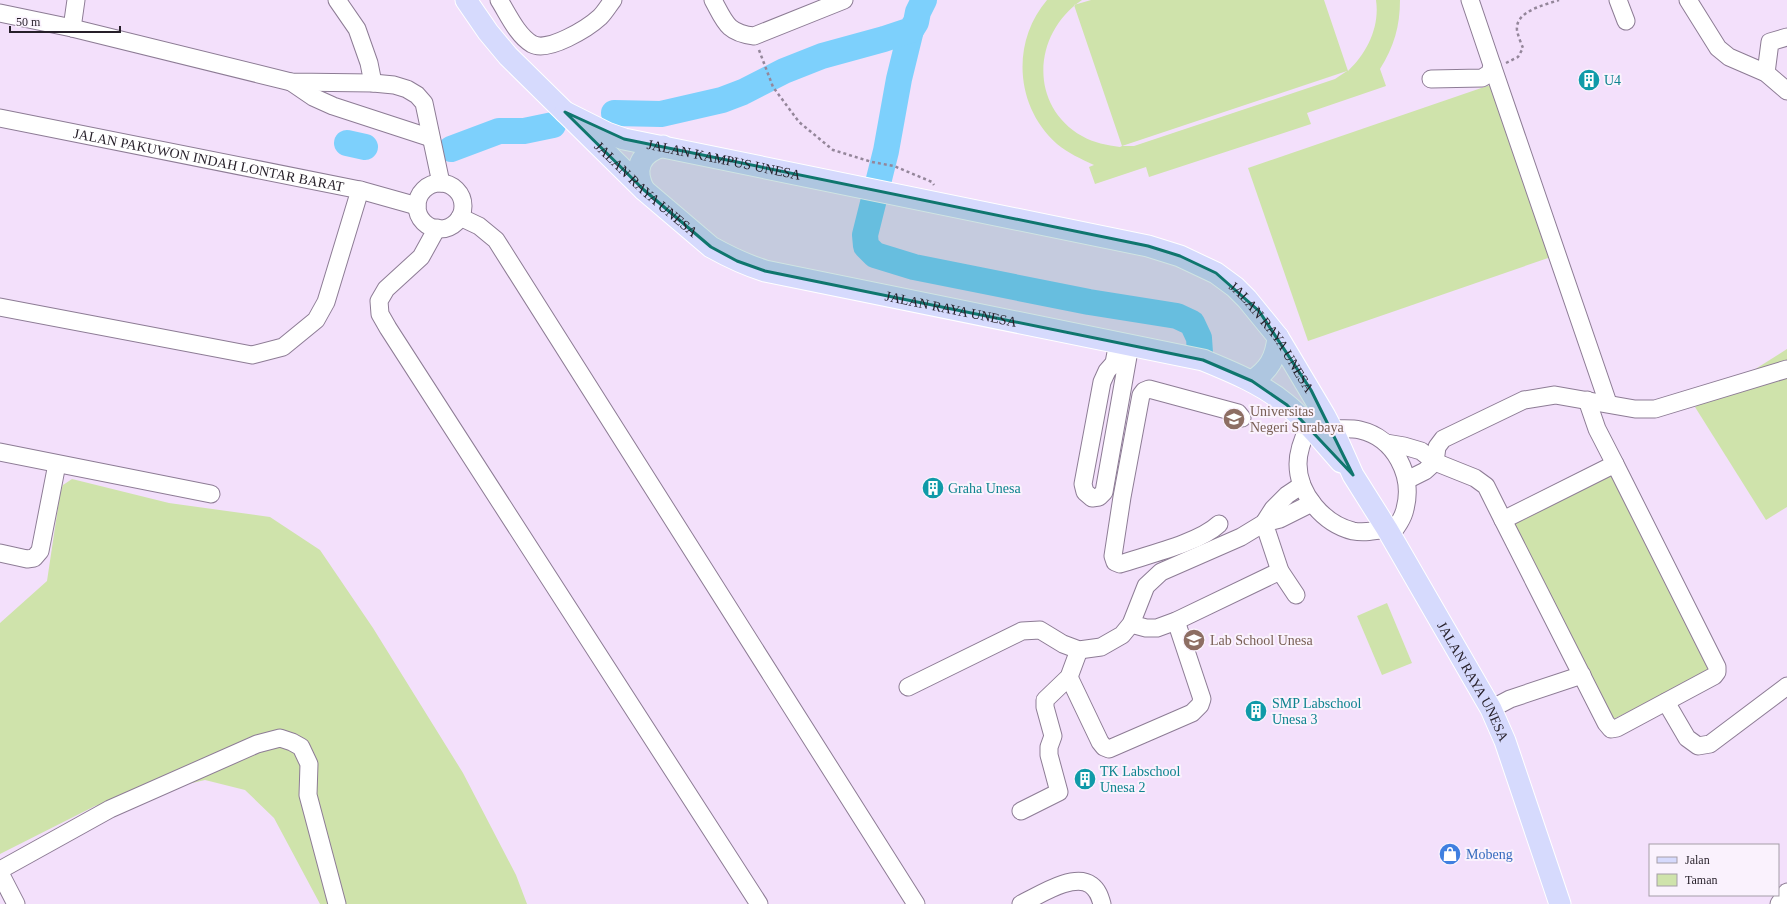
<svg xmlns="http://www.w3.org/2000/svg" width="1787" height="904" font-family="'Times New Roman',serif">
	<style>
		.green { fill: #cfe3ab; fill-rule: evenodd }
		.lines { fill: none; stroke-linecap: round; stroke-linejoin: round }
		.river { stroke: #7dd0fc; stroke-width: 26 }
		.minor-casing { stroke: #8d7c95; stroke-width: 19 }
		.major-casing { stroke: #fff; stroke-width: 23 }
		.path { stroke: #94869a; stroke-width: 2.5; stroke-dasharray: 3 3; stroke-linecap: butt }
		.minor { stroke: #fff; stroke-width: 17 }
		.major { stroke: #d6dafd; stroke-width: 21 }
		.marked { fill: #0f766e; fill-opacity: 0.2; stroke: #0f766e; stroke-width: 3; stroke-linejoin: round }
		.labels { text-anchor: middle; stroke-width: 4; stroke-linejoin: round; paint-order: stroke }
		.culture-label { font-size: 14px; fill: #0d838f; stroke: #faf2fd; text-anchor: start }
		.street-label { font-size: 14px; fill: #261f29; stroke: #faf2fd }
		.education-label { font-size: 14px; fill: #785e54; stroke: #faf2fd; text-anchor: start }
		.shop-label { font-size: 14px; fill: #366cbe; stroke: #faf2fd; text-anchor: start }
	</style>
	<rect width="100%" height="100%" fill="#f3e0fb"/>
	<!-- green -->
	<g class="green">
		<path d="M1047,0H1082C1033,33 1028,105 1082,136C1094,143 1107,145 1120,147L1122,146L1074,5L1091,0H1324L1348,71C1367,53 1380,27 1376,0H1400C1400,26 1394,47 1380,69L1386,86L1307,113L1311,124L1149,177L1146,167L1095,184L1089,167L1094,165C1081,159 1068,153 1057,144C1015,107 1011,42 1047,0ZM1347,71L1335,79L1134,146H1122Z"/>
		<path d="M1490,85L1551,257L1308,341L1248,168Z"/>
		<path d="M1787,349V507L1766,520L1695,407Z"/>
		<path d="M1611,471L1712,669L1612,720L1511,522Z"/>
		<path d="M72,479L169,503L270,517L320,550L373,628L463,773L516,875L527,904H320L274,818L245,790L205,780L95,806L0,854V623L47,581L60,494L63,485Z"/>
		<path d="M1387,603L1412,663L1382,675L1357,616Z"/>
	</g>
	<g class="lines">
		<!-- river -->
		<g class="river">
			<path d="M911,30L899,79L886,151L865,235L866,246L875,255L914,267L1089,302L1177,316L1192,323L1199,338L1200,353"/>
			<path d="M614,113L661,114L722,100L743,92L784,71L822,56L884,39L911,30L916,22L918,12L924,0"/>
			<path d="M347,143L365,147"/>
			<path d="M451,149L499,131H524L553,125"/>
		</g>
		<!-- minor casing -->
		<g class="minor-casing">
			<g id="minor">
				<path d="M337,0L357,29L369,63L373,83"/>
				<path d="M499,0C508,14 517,35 532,44C548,53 588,28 600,17C605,12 609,5 613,0"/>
				<path d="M713,0C725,22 727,33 754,36L844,0"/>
				<path d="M1618,0L1626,21"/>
				<path d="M1688,0L1718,48L1729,57L1766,73L1787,91"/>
				<path d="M0,13L72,28L291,82L373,83L394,85L407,89L417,95L424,103L441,183"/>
				<path d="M72,28L76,0"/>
				<path d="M1492,65L1608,403"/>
				<path d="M1766,73L1770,42L1787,37"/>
				<path d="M1431,79L1482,78L1490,73L1492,65L1470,0"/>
				<path d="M291,82L313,97L333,106L431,138"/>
				<path id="s1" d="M0,118L360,190L417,206"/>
				<circle cx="440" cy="206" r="23"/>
				<path d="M460,217L479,226L496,240L916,904"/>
				<path d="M437,228L421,257L386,289L379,301L380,314L388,328L759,904"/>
				<path d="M0,307L252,355L283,347L316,320L326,302L360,190"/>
				<path d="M1118,342L1114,363L1107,371L1102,382L1083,484L1085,492L1092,498L1099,497L1104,492L1130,345"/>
				<path d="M1587,400L1597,429L1615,464"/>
				<path d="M1309,426C1303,438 1298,450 1298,464C1298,494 1324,524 1353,531C1364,533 1375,531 1387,529"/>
				<path d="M1332,429C1342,429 1351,428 1360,430C1395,438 1414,476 1405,509C1403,519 1396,528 1390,536"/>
				<path d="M1386,443L1404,446L1421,451L1435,462L1475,478L1486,486L1503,520"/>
				<path d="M0,452L211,494"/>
				<path d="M1615,464L1717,667V672L1714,676L1617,728L1611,729L1606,723L1503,520Z"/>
				<path d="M1407,480L1425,471L1435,462L1437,447L1443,439L1524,400L1555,395L1635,409H1655L1787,369"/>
				<path d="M1219,524C1199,543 1147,555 1120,564L1115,562L1113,556L1122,497L1141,395L1144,391L1149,389L1238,413L1242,418"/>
				<path d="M0,553L27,559L34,558L40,551L57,464"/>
				<path d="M1296,595L1280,571L1264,523L1280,519L1312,503"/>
				<path d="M1131,624L1146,628H1157L1176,621L1280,571"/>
				<path d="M1069,677L1100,742L1104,747L1109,749L1192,713L1200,705L1202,699L1176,621"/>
				<path d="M908,687L1022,631L1040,630L1063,644L1079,650L1101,647L1122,635L1131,624L1146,586L1161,572L1241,537L1264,523L1273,509L1287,495L1302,485"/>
				<path d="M1666,702L1687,738L1698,746L1710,744L1787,686"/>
				<path d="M1491,709L1510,699L1582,675"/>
				<path d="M1021,811L1059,792L1049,755V747L1053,736L1045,707V700L1069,677L1079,650"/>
				<path d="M0,870L110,809L257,744L280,738L292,742L301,747L309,764L308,795L337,904"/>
				<path d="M0,873L16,904"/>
				<path d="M1021,904C1038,896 1074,872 1091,885C1098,890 1100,897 1102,904"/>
				<path d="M1779,904L1787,892"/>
			</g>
		</g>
		<!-- major casing -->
		<g class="major-casing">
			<g id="major">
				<path id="s2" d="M466,0L488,32L508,56L644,190L711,247C729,257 746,265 765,271L1203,360C1232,372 1262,384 1286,404C1307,421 1323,442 1341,462"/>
				<path id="s3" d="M565,112L607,133L624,139L1148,246L1180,256L1216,273L1235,287L1247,299L1278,337L1325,416L1337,439L1353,475L1387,529L1491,709L1505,741L1560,904"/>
				<path d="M644,190C633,169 640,153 663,146"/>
				<path d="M1252,381C1269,370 1276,358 1278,337"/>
			</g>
		</g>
		<!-- path -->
		<g class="path">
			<path d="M759,50L773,87L799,122L833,150L872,162L894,166L932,182L934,185"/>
			<path d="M1506,63L1518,57L1523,48C1521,43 1518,36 1517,30C1515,11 1545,5 1559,0"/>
		</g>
		<!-- minor -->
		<use href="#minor" class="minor"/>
		<!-- major -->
		<use href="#major" class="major"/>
	</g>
	<!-- marked area -->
	<path class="marked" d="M565,112L624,139L1148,246L1180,256L1216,273L1259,311L1311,390L1353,475L1287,405L1252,381L1203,360L765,271L737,261L711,247L644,190Z"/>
	<!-- icons -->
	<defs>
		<g id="building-disc" transform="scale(1.15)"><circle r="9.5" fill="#0f9aa8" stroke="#faf2fd"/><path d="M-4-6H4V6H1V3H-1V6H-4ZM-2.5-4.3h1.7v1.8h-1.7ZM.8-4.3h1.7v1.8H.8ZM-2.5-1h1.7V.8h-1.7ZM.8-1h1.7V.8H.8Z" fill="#fff"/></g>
		<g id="university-disc" transform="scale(1.15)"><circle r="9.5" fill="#8d6e63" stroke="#faf2fd"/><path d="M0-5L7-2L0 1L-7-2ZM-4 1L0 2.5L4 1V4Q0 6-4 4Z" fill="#fff"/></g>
		<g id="school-disc" transform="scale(1.15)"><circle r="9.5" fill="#8d6e63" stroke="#faf2fd"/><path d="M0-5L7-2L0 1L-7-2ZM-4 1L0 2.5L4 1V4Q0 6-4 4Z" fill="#fff"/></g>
		<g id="shop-disc" transform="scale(1.15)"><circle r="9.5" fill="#3f7fe0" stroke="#faf2fd"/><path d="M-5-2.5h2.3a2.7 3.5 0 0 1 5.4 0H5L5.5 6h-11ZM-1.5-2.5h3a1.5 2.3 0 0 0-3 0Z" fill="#fff"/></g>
	</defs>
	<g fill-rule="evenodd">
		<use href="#building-disc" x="1589" y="80"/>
		<use href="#university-disc" x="1234" y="419"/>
		<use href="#building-disc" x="933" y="488"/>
		<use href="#school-disc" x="1194" y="640"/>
		<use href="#building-disc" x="1256" y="711"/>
		<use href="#building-disc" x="1085" y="779"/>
		<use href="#shop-disc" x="1450" y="854"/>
	</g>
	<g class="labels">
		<!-- culture labels -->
		<g class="culture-label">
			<text x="1604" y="85">U4</text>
			<text x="948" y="493">Graha Unesa</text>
			<text x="1272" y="708">SMP Labschool<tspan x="1272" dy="16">Unesa 3</tspan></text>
			<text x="1100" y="776">TK Labschool<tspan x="1100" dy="16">Unesa 2</tspan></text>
		</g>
		<!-- street labels -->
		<g class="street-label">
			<text dy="5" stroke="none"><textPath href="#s1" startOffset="213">JALAN PAKUWON INDAH LONTAR BARAT</textPath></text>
			<text dy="5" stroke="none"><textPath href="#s3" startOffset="167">JALAN KAMPUS UNESA</textPath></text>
			<text dy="5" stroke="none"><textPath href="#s2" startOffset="262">JALAN RAYA UNESA</textPath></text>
			<text dy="5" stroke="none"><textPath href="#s2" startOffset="598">JALAN RAYA UNESA</textPath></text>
			<text dy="5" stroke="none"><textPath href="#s3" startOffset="759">JALAN RAYA UNESA</textPath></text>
			<text dy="5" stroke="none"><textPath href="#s3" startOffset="1159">JALAN RAYA UNESA</textPath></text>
		</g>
		<!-- education labels -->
		<g class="education-label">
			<text x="1250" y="416">Universitas<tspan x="1250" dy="16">Negeri Surabaya</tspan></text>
			<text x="1210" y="645">Lab School Unesa</text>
		</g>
		<!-- shop labels -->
		<g class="shop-label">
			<text x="1466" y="859">Mobeng</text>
		</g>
	</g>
	<!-- legend -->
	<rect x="1649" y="844" width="130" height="52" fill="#faf2fd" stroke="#a59ea8"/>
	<rect x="1657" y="857" width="20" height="6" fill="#d6dafd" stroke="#a59ea8"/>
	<text x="1685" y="864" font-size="12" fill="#261f29">Jalan</text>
	<rect x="1657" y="874" width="20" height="12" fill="#cfe3ab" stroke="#a59ea8"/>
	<text x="1685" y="884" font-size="12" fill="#261f29">Taman</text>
	<!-- scale -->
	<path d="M10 26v6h110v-6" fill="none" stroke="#261f29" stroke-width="2"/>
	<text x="16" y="26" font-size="12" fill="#261f29" stroke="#faf2fd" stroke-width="3" paint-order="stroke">50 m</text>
</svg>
